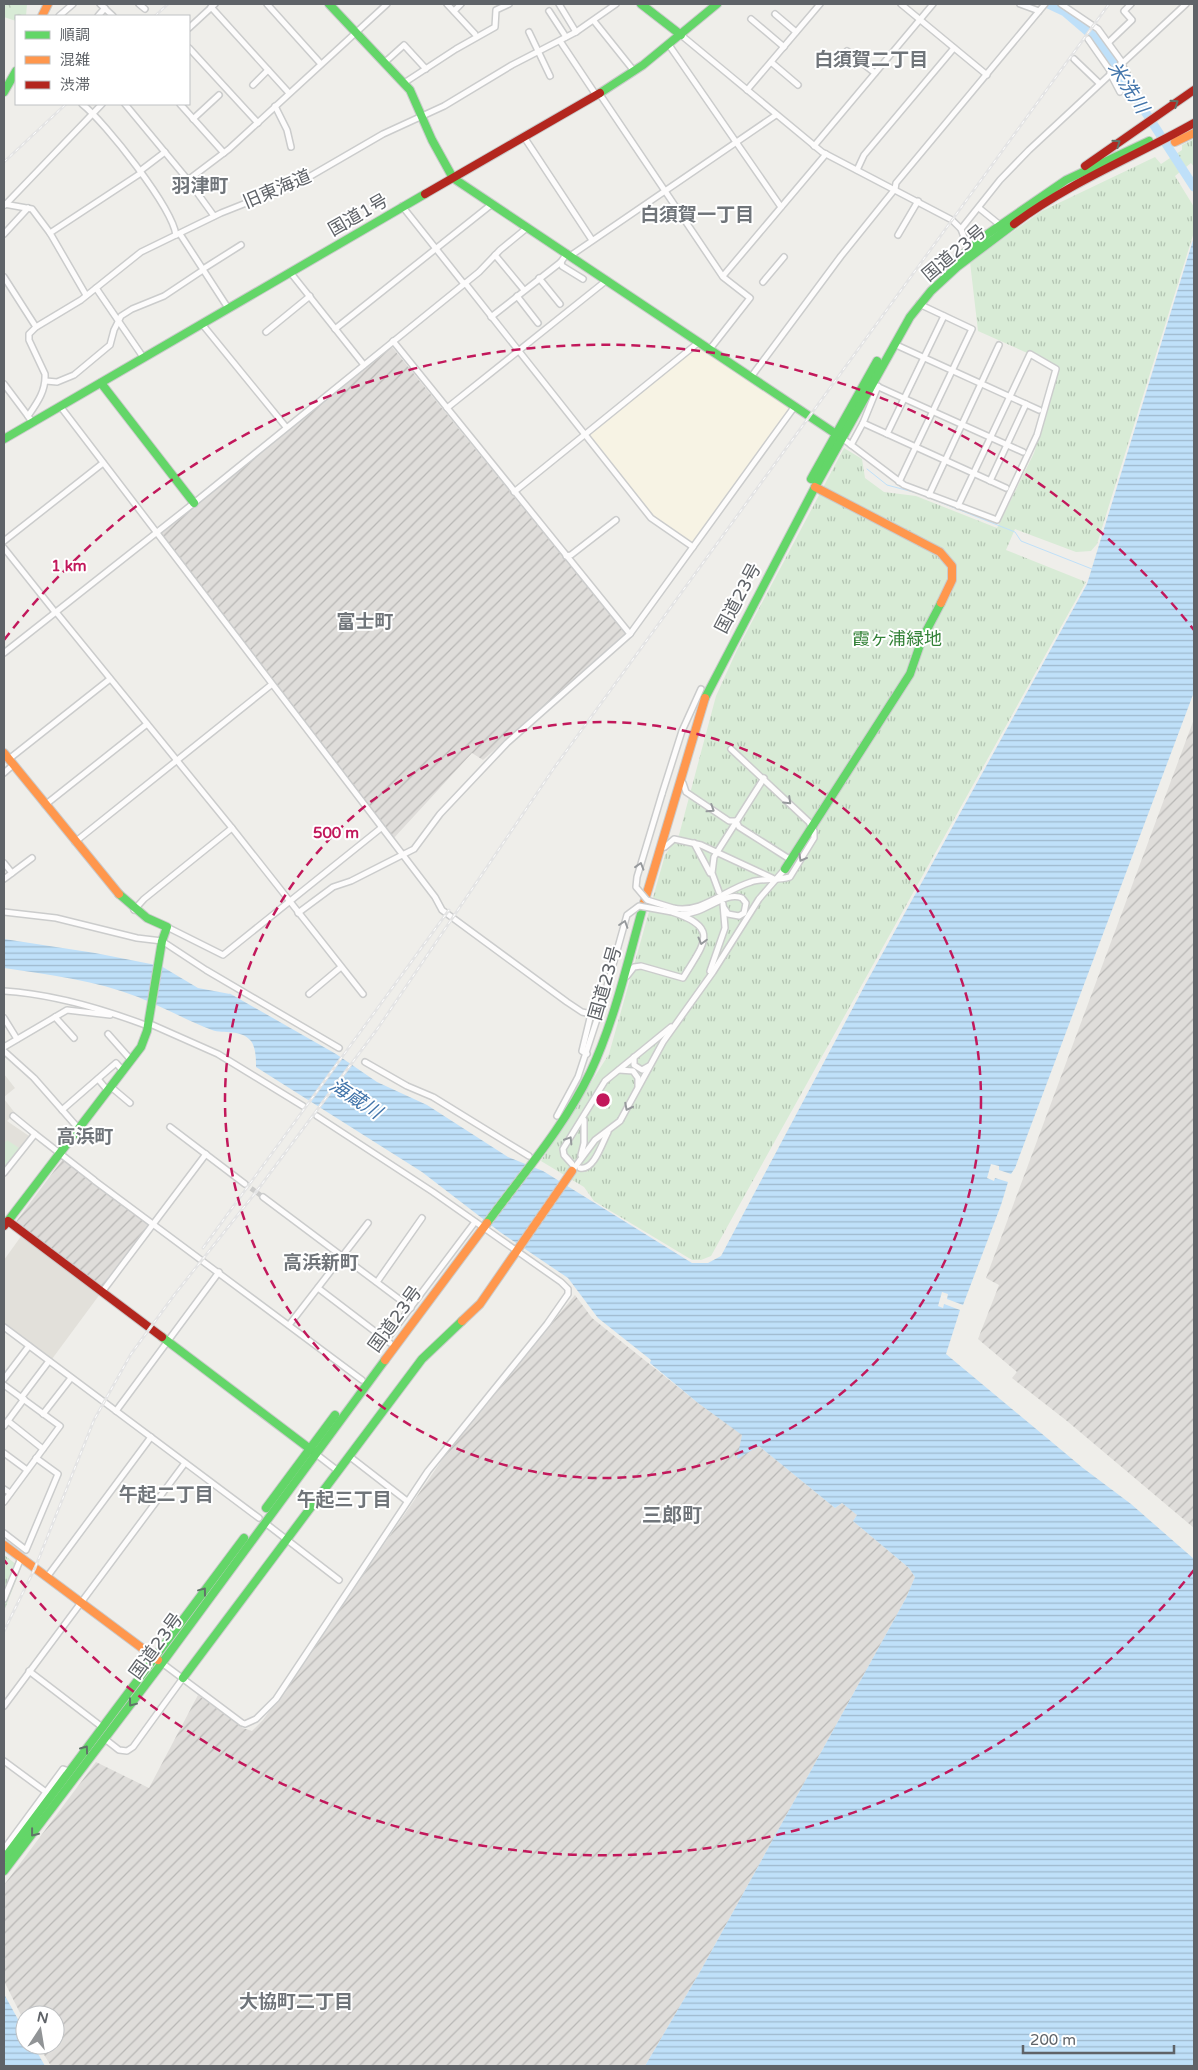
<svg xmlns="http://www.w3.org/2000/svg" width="1198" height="2070" font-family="'Varela Round','Noto Sans JP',sans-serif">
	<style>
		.commercial { fill: #f7f3e4 }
		.industrial { fill: url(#industrial-furrows) }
		.education { fill: #e2e0da }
		.forest { fill: url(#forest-crowns) }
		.park { fill: url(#park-tufts) }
		.pitch { fill: #d8ebd6 }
		.water { fill: url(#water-rules) }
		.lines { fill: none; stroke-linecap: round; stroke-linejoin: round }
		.stream { stroke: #bfe0f9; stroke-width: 1 }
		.river { stroke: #bfe0f9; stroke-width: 9 }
		.street-tunnel { stroke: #cbcbca; stroke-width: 5; stroke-dasharray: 5 2.5; stroke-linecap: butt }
		.street-casing { stroke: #cbcccc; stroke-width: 8 }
		.fast-casing { stroke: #cacacb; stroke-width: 10 }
		.slow-casing { stroke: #cacacb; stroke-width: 10 }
		.jam-casing { stroke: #cacacb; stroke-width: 10 }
		.street { stroke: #fdfcfc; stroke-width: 5 }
		.fast { stroke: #63d668; stroke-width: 8 }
		.slow { stroke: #ff974d; stroke-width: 8 }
		.jam { stroke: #b3261e; stroke-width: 8 }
		.rail-casing { stroke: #e4e4e4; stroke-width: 3 }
		.rail { stroke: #fff; stroke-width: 1; stroke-dasharray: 4; stroke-linecap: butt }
		.street-bridge-casing { stroke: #cbcccc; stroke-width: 8; stroke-linecap: butt }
		.street-bridge { stroke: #fdfcfc; stroke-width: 5 }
		.oneway { stroke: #607468 }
		.oneway2 { stroke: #96999c }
		.ring { fill: none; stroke: #c2185b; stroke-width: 2.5; stroke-dasharray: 9 6 }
		.labels { text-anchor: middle; stroke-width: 4; stroke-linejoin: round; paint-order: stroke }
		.street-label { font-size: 18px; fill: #5f6368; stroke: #fff }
		.park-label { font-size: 18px; fill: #348238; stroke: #fff }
		.neighbourhood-label { font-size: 19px; font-weight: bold; fill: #70757a; stroke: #fff }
		.water-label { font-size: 19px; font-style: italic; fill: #4174aa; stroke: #fff }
		.quarter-label { font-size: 20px; font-weight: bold; fill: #70757a; stroke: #fff }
		.centre { fill: #c2185b; stroke: #fff; stroke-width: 2.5 }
		.ring-label { font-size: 15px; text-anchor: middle; font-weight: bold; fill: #c2185b; stroke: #fff; stroke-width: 4; stroke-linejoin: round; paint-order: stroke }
	</style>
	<defs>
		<pattern id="industrial-furrows" width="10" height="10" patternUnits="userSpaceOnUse" patternTransform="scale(1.25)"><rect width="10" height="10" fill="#dfddda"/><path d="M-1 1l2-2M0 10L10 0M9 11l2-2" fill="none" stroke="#b8b7b5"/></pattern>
		<pattern id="forest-crowns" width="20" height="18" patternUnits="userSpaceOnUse" patternTransform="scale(1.25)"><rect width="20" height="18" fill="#d8ebd6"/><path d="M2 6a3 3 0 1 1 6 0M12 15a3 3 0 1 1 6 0" fill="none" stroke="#b2c2b1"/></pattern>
		<pattern id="park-tufts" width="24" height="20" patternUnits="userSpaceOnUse" patternTransform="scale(1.25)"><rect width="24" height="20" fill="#d8ebd6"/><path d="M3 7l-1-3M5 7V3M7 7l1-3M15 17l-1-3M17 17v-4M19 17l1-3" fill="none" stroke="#b2c2b1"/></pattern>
		<pattern id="water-rules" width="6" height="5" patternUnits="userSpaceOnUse" patternTransform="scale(1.25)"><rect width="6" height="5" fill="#bfe0f9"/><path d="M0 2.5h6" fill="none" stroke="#9eb9cd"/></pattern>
	</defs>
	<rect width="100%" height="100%" fill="#efeeea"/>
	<!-- commercial -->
	<path class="commercial" d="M698,346L792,409L692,545L652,516L589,435Z"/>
	<!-- industrial -->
	<g class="industrial">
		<path d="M392,347L626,634L483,760L472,753L393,839L160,534Z"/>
		<path d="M1194,719V1528L1067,1421L1012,1378L1017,1372L978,1339L999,1285L986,1278Z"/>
		<path d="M63,1159L150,1224L101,1288L15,1223Z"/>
		<path d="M575,1295L592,1318L698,1403L759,1446L835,1508L842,1503L850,1508L857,1515L853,1521L909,1568L915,1577L906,1598L701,1970L645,2066H51L38,2045H55V2015H25V2023L4,1981V1885L96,1762L149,1788L198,1695L243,1728L252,1731L263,1720L455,1441Z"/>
	</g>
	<!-- education -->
	<g class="education">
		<path d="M4,1074L15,1088L4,1097Z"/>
		<path d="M4,1099L15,1113L7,1121L29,1136L4,1170Z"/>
		<path d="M22,1235L100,1294L52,1359L4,1323V1260Z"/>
	</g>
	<!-- forest -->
	<path class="forest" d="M4,4H27L26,16H16V21L4,17Z"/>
	<!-- park -->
	<g class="park">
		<path d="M1194,139V167L1191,163L1175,176L1194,207V232L1097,544L1091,551L1076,552L1015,529L1006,550L1086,582L711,1256L701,1260H692L594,1201L584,1187L541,1161L609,1054L665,855L679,835L716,696L737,650L844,448L862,459L865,478L884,492L916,496L997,528L1034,453L1057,373L1034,356L978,331L970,262L1042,211L1155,157L1161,164L1182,150V145Z"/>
		<path d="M4,1555L21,1568L4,1611Z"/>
	</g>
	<!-- pitch -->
	<path class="pitch" d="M7,1140L19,1148L4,1168V1144Z"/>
	<!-- water -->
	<g class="water">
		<path d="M1194,237V692L1015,1168L1011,1174L999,1170V1166L991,1164L987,1178L994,1181L995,1178L1008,1182L1001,1205L963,1305L947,1299L948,1294L942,1292L938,1306L943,1308L944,1304L960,1310L946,1354L1083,1468L1131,1504L1194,1559V2066H645L701,1970L906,1598L915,1577L909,1568L853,1521L857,1515L842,1503L835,1508L759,1446L737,1459L742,1435L698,1403L650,1363L651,1360L598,1318L568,1278L500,1232L422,1172L256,1067C256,1059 256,1048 251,1041C241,1029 224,1034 212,1030C186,1020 163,1007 138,997C95,980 49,975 4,968V939L95,953L161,966L198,988L230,994L229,993L336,1054L377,1082L427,1105L508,1157L543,1171L692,1263H708L721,1256L865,985L1087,584Z"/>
		<path d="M4,1994L25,2032V2045H33L45,2066H4Z"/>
	</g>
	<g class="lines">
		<!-- stream -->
		<path class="stream" d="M867,469L887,485L917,493L1015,532L1021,541L1092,569"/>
		<!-- river -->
		<path class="river" d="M1048,4L1065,12L1100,42L1194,187"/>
		<!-- street-tunnel -->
		<path class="street-tunnel" d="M245,1184L263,1197"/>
		<!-- street casing -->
		<g class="street-casing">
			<g id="street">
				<path d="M100,4L113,16"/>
				<path d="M139,4L145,9"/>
				<path d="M267,4L321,64"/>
				<path d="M447,4L475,34"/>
				<path d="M559,4L576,32"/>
				<path d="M901,4L987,75"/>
				<path d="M1020,4L1039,11"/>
				<path d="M1061,4L1098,29L1122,62"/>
				<path d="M211,7L289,93"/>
				<path d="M454,11L461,4"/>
				<path d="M549,11L566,37"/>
				<path d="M775,14L796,32"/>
				<path d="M59,16L73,4"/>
				<path d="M98,16L105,8"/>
				<path d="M751,19L784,47"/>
				<path d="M594,21L634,71"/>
				<path d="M189,28L215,4"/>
				<path d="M529,32L550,76"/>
				<path d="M681,35L822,152L952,220L961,229L969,251"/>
				<path d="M1088,39L1111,72"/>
				<path d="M560,41L596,95"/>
				<path d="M1109,42L1132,20L1124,11L1131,4"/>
				<path d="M669,45L736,142"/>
				<path d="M189,48L258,123"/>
				<path d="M847,51L875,73"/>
				<path d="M1074,59L1099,83"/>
				<path d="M771,62L798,85"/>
				<path d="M384,63L404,45L426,69"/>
				<path d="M1121,63L1137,92"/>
				<path d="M1110,73L1120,92"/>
				<path d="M404,83L456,49L495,27L496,10L509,4"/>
				<path d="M253,85L268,70"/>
				<path d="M747,90L820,4"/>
				<path d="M599,93L723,277L750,298L710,349"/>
				<path d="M82,104C105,122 172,207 176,235"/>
				<path d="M125,104L188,180L214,216"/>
				<path d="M180,104L224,153"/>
				<path d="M275,106L287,130L291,147"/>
				<path d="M193,119L219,95"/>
				<path d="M524,137L592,240"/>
				<path d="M736,142L781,207"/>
				<path d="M814,146L933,4"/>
				<path d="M857,170L864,155L954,48"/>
				<path d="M140,171L165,152"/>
				<path d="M188,180L229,149L387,4"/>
				<path d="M4,204L32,209L50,233L86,295"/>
				<path d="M5,205L102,104"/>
				<path d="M402,206L464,284"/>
				<path d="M979,208L1000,225"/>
				<path d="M961,229L1000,180L1029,150L1186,4"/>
				<path d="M50,233L141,173"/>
				<path d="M4,234L28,208"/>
				<path d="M180,234L228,308"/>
				<path d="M898,235L918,201"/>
				<path d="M495,255L524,290"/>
				<path d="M570,256L776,115"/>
				<path d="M561,262L562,266L583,279"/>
				<path d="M203,269L241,245"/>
				<path d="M290,272L364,365"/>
				<path d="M723,276L826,154"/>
				<path d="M4,277L36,327"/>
				<path d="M539,278L560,304"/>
				<path d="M763,282L784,257"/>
				<path d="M465,283L651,518L693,547"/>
				<path d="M96,288L143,357"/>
				<path d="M517,296L538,323"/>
				<path d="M491,317L561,262L567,253"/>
				<path d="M202,324L286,427"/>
				<path d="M335,329L492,204"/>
				<path d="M266,332L310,296"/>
				<path d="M393,341L630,634"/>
				<path d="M894,344L1039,410"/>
				<path d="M751,377L841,256L895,189L896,183L1045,4"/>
				<path d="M46,381L57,382L74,375L110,345L114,330L121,316L132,309L164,296L203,270"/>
				<path d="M4,384L28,416"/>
				<path d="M872,384L1023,452"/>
				<path d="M60,406L435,897L442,910L567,1002L582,1012L591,1014L582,1051L587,1054"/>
				<path d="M447,408L607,280"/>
				<path d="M32,422L28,416C37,403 46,391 45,374L29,340V334L36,327L81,300L141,252L221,213L302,181L383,134L444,106L512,65L576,32L616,4"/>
				<path d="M863,423L1006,488"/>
				<path d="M887,434L944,316"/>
				<path d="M842,438L904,485L997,520L1037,435L1056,369L1030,354L958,506"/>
				<path d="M851,445L863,423L878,386"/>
				<path d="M990,481L1026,404"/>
				<path d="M899,482L972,329L919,304"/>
				<path d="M514,492L699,342"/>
				<path d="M929,495L999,345"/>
				<path d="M4,541L103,463"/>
				<path d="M4,548L55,612"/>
				<path d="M566,556L571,555L616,520"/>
				<path d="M56,612L232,828L363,994"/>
				<path d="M4,653L194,503L479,272L500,250L528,227"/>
				<path d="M9,759L110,679"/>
				<path d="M4,773L13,765"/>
				<path d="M683,783L686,792L729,821H736"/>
				<path d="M662,794L682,731L701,689"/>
				<path d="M45,805L147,724"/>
				<path d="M736,821L739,827L791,860"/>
				<path d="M75,842L271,685"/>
				<path d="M694,843L710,873"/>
				<path d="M665,847L674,839L701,845L772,878"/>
				<path d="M4,863L12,873"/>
				<path d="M4,879L32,858"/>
				<path d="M719,892L712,873L714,857L764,778"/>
				<path d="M673,908C702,914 724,890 751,882C763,878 777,881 790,877L814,838V831L809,822L731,749"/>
				<path d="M134,910L144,899L232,828"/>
				<path d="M4,912L56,918L137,938L162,941L206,970L339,1048"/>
				<path d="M298,913L333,887L351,881L414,849L440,814L507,743L630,634L795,406"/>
				<path d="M682,914C703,915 726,890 742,898L746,903L744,913L739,916L728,914L724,908"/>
				<path d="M167,927L223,955L381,828"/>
				<path d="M710,971L725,928L723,904"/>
				<path d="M627,976L634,967L641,966L683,978C704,943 721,928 672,912"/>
				<path d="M4,991C52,994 103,1009 148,1026"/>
				<path d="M309,994L341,967"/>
				<path d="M55,1017L74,1038"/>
				<path d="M4,1018L17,1039"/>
				<path d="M148,1023L218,1054L303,1106"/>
				<path d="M108,1034L131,1060"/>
				<path d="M4,1047L67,1010L110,1015"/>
				<path d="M4,1051L34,1078L78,1128"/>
				<path d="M634,1057V1065L642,1070L649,1066"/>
				<path d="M365,1062L407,1086L433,1097L529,1156"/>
				<path d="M619,1070L633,1071L638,1078V1086"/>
				<path d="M98,1079L108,1091"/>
				<path d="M111,1087L130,1103"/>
				<path d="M62,1110L116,1063L123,1071"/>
				<path d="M13,1116L35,1134"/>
				<path d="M557,1116L578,1077L602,1004"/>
				<path d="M170,1127L245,1184"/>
				<path d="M581,1155L584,1143V1120"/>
				<path d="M572,1164L564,1155L563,1149L605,1081L671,1027"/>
				<path d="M580,1168C594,1171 602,1143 608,1132"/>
				<path d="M572,1171L595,1140L620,1121L663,1042L713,972L759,899L785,869"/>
				<path d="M4,1173L35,1134L94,1180"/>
				<path d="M95,1181L362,1380"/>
				<path d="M263,1197L411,1308"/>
				<path d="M377,1282L422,1218"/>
				<path d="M318,1288L390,1343"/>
				<path d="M102,1292L206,1154"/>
				<path d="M289,1325L368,1223"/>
				<path d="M4,1327L259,1518"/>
				<path d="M386,1340L475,1222"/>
				<path d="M4,1379L29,1346"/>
				<path d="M4,1385L60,1426L4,1502"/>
				<path d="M21,1398L49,1361"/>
				<path d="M116,1411L219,1272"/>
				<path d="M43,1414L71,1378"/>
				<path d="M8,1421L43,1449"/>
				<path d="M4,1426L24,1399"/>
				<path d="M4,1453L27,1470"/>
				<path d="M316,1454L338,1471"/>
				<path d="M349,1456L407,1501"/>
				<path d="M4,1489L10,1493"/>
				<path d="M264,1522L339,1580"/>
				<path d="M4,1533L26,1550L58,1474L36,1458"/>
				<path d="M47,1577L151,1437"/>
				<path d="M4,1599L21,1558"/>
				<path d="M162,1663L242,1723L245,1724L256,1719L276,1699L428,1471L547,1324L568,1294V1289L561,1282L433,1192L317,1116"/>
				<path d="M29,1671L102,1727"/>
				<path d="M4,1706L185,1463"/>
				<path d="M105,1739L119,1750L127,1751L133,1747L183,1678"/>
				<path d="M4,1761L46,1792"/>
				<path d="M4,1849L63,1769L69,1771"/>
			</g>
		</g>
		<!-- fast casing -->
		<g class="fast-casing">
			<g id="fast">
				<path d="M329,4L410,90L432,140L453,178L836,434"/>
				<path d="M641,4L681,35"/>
				<path d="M4,92L16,71"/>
				<path d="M600,93L643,65L717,4"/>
				<path d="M952,263L989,233L1066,180L1149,141"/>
				<path d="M101,383L194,503"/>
				<path d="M4,439L425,194"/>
				<path d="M811,479L877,361"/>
				<path d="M705,698L815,487L910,317L931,291L957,267L1014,224"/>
				<path d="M785,869L910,674L922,639L941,603"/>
				<path d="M8,1221L141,1047L147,1031L162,941L167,927L147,918L119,894"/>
				<path d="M487,1223C522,1175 564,1127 590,1073C615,1020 628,960 644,903"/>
				<path d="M162,1337L314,1452"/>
				<path d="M266,1508L335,1415"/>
				<path d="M183,1678L422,1359L462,1321"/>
				<path d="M4,1859L244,1538"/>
				<path d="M4,1871L162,1663L385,1360"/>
			</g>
		</g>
		<!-- slow casing -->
		<g class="slow-casing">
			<g id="slow">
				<path d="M42,16L48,4"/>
				<path d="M1175,142L1194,133"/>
				<path d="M815,487L940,552L952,566V580L941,603"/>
				<path d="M4,753L119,894"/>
				<path d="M644,903L705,698"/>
				<path d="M462,1321L480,1304L572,1171"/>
				<path d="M385,1360L487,1223"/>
				<path d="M4,1545L158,1660"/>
			</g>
		</g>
		<!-- jam casing -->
		<g class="jam-casing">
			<g id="jam">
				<path d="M1085,166L1194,90"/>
				<path d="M425,194L600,93"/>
				<path d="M1014,224C1070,182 1134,157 1194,123"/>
				<path d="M4,1226L8,1221L162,1337"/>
			</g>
		</g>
		<!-- street -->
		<use href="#street" class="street"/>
		<!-- fast -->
		<use href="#fast" class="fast"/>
		<!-- slow -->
		<use href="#slow" class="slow"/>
		<!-- jam -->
		<use href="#jam" class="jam"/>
		<!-- rail casing -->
		<g class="rail-casing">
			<g id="rail">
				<path d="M155,16L168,4"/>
				<path d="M4,162L66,104"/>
				<path d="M203,1248L449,910"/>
				<path d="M4,1631L35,1568L94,1420L131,1354L175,1294L256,1192L378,1028L554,768L1109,4"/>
			</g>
		</g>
		<!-- rail -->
		<use href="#rail" class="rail"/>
		<!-- street-bridge casing -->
		<g class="street-bridge-casing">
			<g id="street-bridge">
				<path d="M662,794L637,877L636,887L647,900L673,908"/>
				<path d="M602,1004L627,915L639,906L672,912"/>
			</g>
		</g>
		<!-- street-bridge -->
		<use href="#street-bridge" class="street-bridge"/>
	</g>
	<!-- one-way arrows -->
	<defs><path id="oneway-chevron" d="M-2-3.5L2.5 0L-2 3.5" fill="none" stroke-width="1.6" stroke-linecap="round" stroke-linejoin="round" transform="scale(1.25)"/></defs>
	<g class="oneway">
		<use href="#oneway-chevron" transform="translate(1175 103) rotate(-34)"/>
		<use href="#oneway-chevron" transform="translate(1117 143) rotate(-35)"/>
		<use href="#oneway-chevron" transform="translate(203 1591) rotate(-53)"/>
		<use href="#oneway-chevron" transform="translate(132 1703) rotate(127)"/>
		<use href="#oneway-chevron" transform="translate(85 1749) rotate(-54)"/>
		<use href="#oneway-chevron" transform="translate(34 1833) rotate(128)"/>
	</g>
	<g class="oneway2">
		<use href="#oneway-chevron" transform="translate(788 801) rotate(44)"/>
		<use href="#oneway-chevron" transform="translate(711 809) rotate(33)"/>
		<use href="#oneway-chevron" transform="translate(802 858) rotate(119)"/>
		<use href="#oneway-chevron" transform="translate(640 866) rotate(-73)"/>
		<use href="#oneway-chevron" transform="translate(624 924) rotate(-72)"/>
		<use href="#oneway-chevron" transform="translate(702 941) rotate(105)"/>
		<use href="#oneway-chevron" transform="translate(628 1107) rotate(117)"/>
		<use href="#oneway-chevron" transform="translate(569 1140) rotate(-58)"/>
	</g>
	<!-- distance rings -->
	<g class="ring">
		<circle cx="603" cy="1100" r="378"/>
		<path d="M1194 1570A755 755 0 0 1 4 1560M4 640A755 755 0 0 1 1194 630"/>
	</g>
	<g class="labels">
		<!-- street labels -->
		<g class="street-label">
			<text transform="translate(277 189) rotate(-23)" y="6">旧東海道</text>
			<text transform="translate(358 215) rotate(-30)" y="6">国道1号</text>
			<text transform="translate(954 253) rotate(-40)" y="6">国道23号</text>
			<text transform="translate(738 598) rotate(-62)" y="6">国道23号</text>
			<text transform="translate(605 983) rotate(-74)" y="6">国道23号</text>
			<text transform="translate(395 1319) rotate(-54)" y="6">国道23号</text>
			<text transform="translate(156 1646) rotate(-54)" y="6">国道23号</text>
		</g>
		<!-- park labels -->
		<g class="park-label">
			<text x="897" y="645">霞ヶ浦緑地</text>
		</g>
		<!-- neighbourhood labels -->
		<g class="neighbourhood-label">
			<text x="871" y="66">白須賀二丁目</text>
			<text x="200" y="192">羽津町</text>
			<text x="697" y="221">白須賀一丁目</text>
			<text x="365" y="628">富士町</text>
			<text x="85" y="1143">高浜町</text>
			<text x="321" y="1269">高浜新町</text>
			<text x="166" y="1501">午起二丁目</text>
			<text x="344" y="1506">午起三丁目</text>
			<text x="296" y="2008">大協町二丁目</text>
		</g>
		<!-- water labels -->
		<g class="water-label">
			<text transform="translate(1129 87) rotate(57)" y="7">米洗川</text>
			<text transform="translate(356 1098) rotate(33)" y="7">海蔵川</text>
		</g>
		<!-- quarter labels -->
		<g class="quarter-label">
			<text x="672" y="1522">三郎町</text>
		</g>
	</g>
	<circle cx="603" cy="1100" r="8" class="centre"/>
	<g class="ring-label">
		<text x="69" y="571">1 km</text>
		<text x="336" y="838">500 m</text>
	</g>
	<!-- border -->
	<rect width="1198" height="2070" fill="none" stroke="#5f6368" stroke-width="10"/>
	<!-- legend -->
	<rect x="15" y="15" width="175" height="90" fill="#ffffff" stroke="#bfc1c3"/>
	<rect x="25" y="31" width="25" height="8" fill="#63d668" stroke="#bfc1c3"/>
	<text x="60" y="40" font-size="15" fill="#5f6368">順調</text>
	<rect x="25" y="56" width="25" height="8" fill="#ff974d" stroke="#bfc1c3"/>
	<text x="60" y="65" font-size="15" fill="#5f6368">混雑</text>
	<rect x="25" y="81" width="25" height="8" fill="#b3261e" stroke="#bfc1c3"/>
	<text x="60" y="90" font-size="15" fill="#5f6368">渋滞</text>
	<!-- north arrow -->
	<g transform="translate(40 2030) rotate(12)"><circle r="24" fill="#ffffff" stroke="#bfc1c3"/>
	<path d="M0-4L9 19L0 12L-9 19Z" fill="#919496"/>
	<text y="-8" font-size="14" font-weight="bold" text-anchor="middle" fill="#5f6368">N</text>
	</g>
	<!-- scale -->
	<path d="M1023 2045v8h151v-8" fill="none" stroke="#5f6368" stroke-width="2.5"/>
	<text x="1030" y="2045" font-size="15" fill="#5f6368" stroke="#ffffff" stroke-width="4" paint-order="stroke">200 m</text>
</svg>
